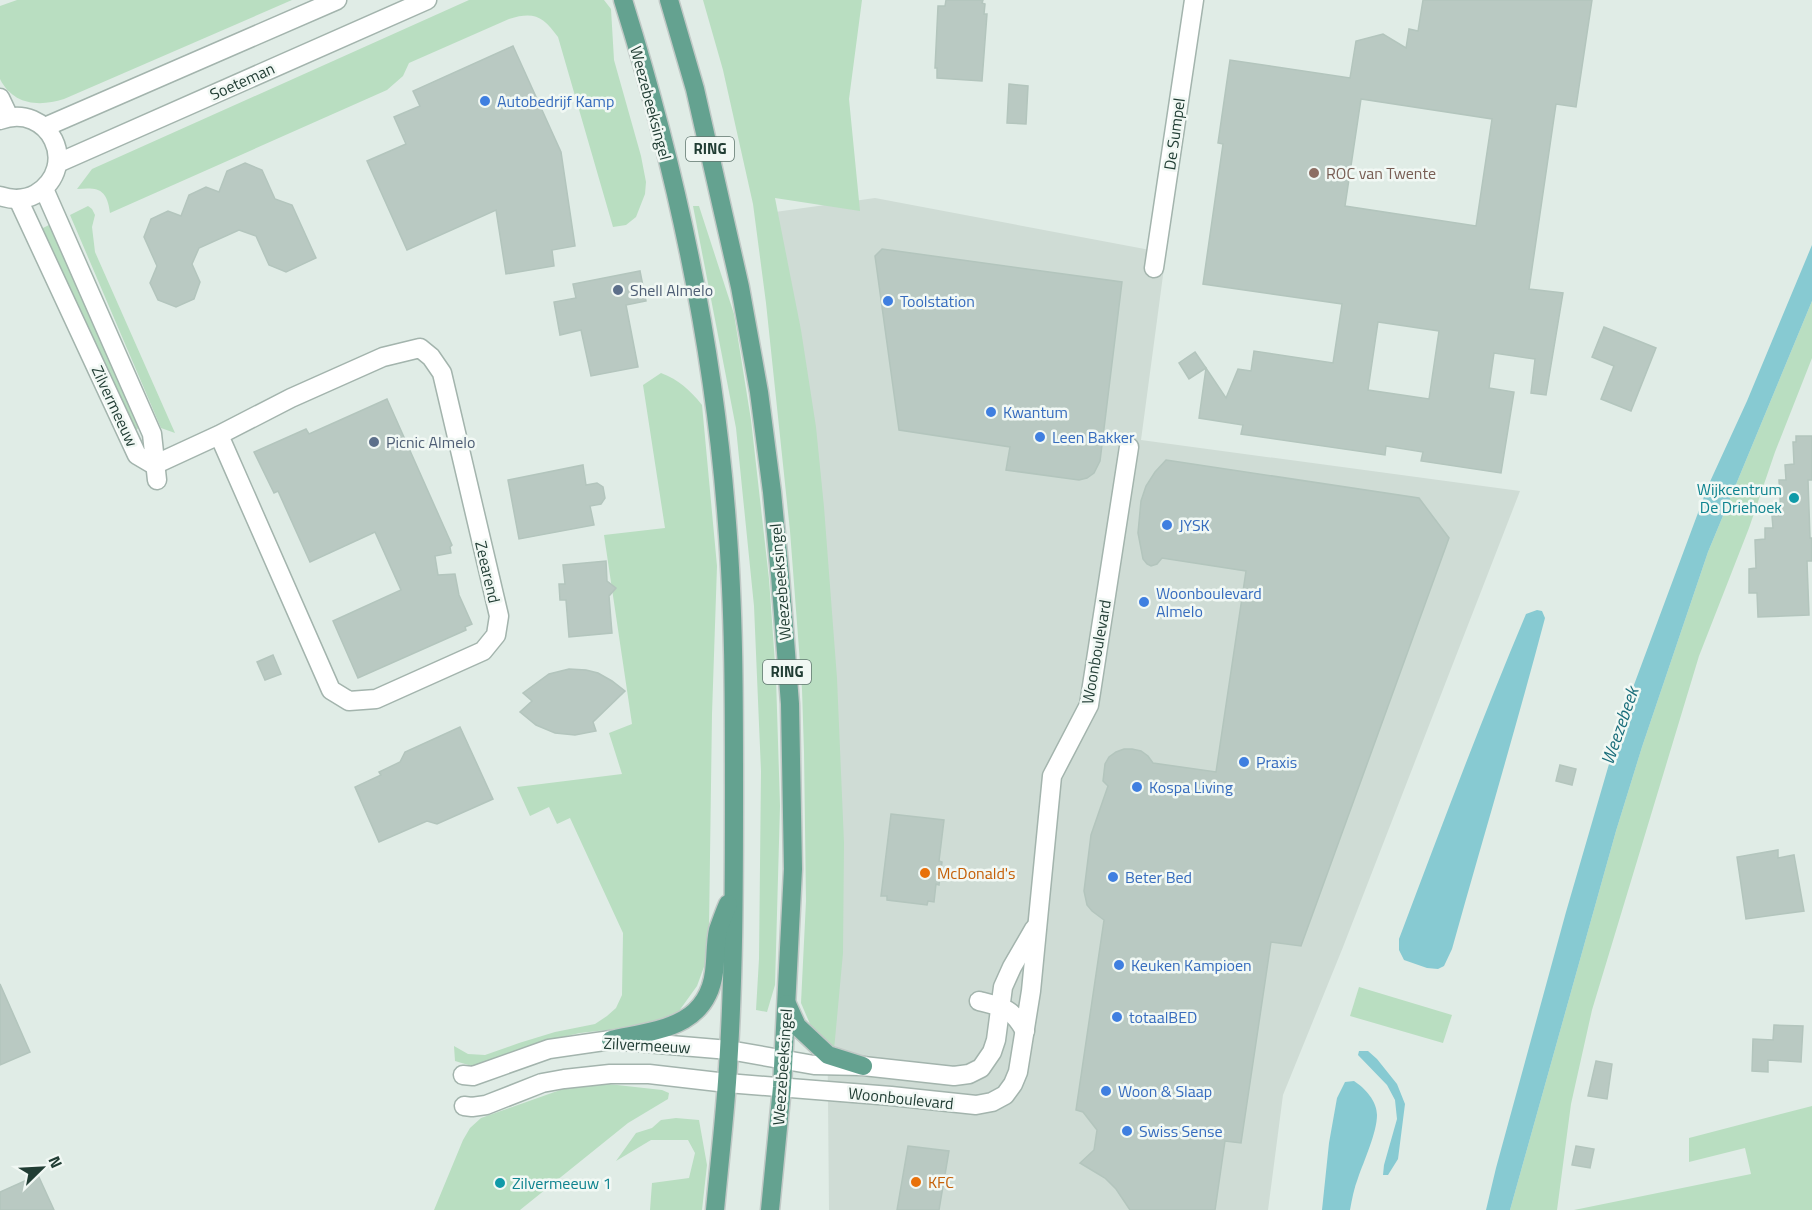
<svg xmlns="http://www.w3.org/2000/svg" width="1812" height="1210" font-family="'Titillium Web',sans-serif">
	<style>
		.built { fill: #cfdcd5 }
		.green { fill: #b9dec1 }
		.water { fill: #87cad2 }
		.building { fill: #b9c9c2; stroke: #b3c5bd; stroke-width: 1.5; fill-rule: evenodd }
		.lines { fill: none; stroke-linecap: round; stroke-linejoin: round }
		.minor-casing { stroke: #a3b4ad; stroke-width: 21 }
		.tertiary-casing { stroke: #a3b4ad; stroke-width: 21 }
		.primary-casing { stroke: #c1c9c6; stroke-width: 21 }
		.minor { stroke: #fff; stroke-width: 18 }
		.tertiary { stroke: #fff; stroke-width: 18 }
		.primary { stroke: #64a290; stroke-width: 18 }
		.shop-dot { fill: #3f7fe0; stroke: #f1f8f4; stroke-width: 2 }
		.education-dot { fill: #8d6e63; stroke: #f1f8f4; stroke-width: 2 }
		.service-dot { fill: #5c6f8a; stroke: #f1f8f4; stroke-width: 2 }
		.culture-dot { fill: #0f9aa8; stroke: #f1f8f4; stroke-width: 2 }
		.food-dot { fill: #e8710a; stroke: #f1f8f4; stroke-width: 2 }
		.labels { text-anchor: middle; stroke-width: 5; stroke-linejoin: round; paint-order: stroke }
		.shield { fill: #f1f8f4; stroke: #5f756e; stroke-width: 1.5 }
		.shield-label { font-size: 15px; font-weight: bold; fill: #213d34 }
		.street-label { font-size: 16px; fill: #213d34; stroke: #f1f8f4 }
		.shop-label { font-size: 16px; fill: #366cbe; stroke: #f1f8f4; text-anchor: start }
		.education-label { font-size: 16px; fill: #785e54; stroke: #f1f8f4; text-anchor: start }
		.service-label { font-size: 16px; fill: #4e5e75; stroke: #f1f8f4; text-anchor: start }
		.culture-label { font-size: 16px; fill: #0d838f; stroke: #f1f8f4; text-anchor: end }
		.food-label { font-size: 16px; fill: #c56008; stroke: #f1f8f4; text-anchor: start }
		.water-label { font-size: 18px; font-style: italic; fill: #196d7a; stroke: #f1f8f4 }
	</style>
	<rect width="100%" height="100%" fill="#e0ece6"/>
	<!-- built -->
	<path class="built" d="M875,198L1166,253L1141,440L1520,491L1343,947L1283,1095L1268,1210H829L827,988L768,213Z"/>
	<!-- green -->
	<g class="green">
		<path d="M17,0H292L64,99C39,107 13,105 0,79V6Z"/>
		<path d="M469,0H604L611,9L614,60L641,156L646,182L645,194L636,217L626,225L613,227L558,37C543,17 535,11 509,19L409,63L403,76L387,90L110,213C107,189 99,187 77,189L92,169Z"/>
		<path d="M703,0H862L849,99L860,211L775,198L801,330L816,427L824,507L837,678L844,843L843,953L834,1050L816,1038L801,1003L806,901L804,752L802,689L790,531L766,303L753,204L723,70Z"/>
		<path d="M88,206L92,209L95,215L92,227L95,252L175,433L161,428L70,215Z"/>
		<path d="M693,206H699L734,314L751,420L769,579L776,678L780,806L775,985L767,1012L756,1010L759,959L761,771L754,606L736,428Z"/>
		<path d="M51,224L140,427L136,430L41,229Z"/>
		<path d="M1812,301V358L1775,452L1749,528L1699,656L1592,1010L1571,1104L1557,1210H1510L1616,831L1642,747L1708,552Z"/>
		<path d="M661,373C679,380 690,390 702,405L717,566L712,714L709,928L705,964L697,986L679,1011L663,1018L633,1027L580,1033L553,1039L472,1066L455,1061L454,1046L468,1054L485,1055L519,1043L555,1032L595,1024L607,1016L616,1008L622,995L623,933L570,818L557,824L549,807L530,816L517,787L622,774L609,733L632,724L604,535L665,528L643,385Z"/>
		<path d="M1359,987L1452,1015L1443,1043L1350,1016Z"/>
		<path d="M608,1084L662,1090L669,1093L668,1099L628,1123L520,1210H434L463,1140L470,1128L481,1118L563,1089Z"/>
		<path d="M1812,1106V1210H1574L1751,1174L1745,1148L1689,1162V1138Z"/>
		<path d="M676,1118L699,1120L707,1165L702,1210H650L652,1183L689,1178L695,1153L688,1140H651L616,1161L636,1133L652,1128L661,1120Z"/>
	</g>
	<!-- water -->
	<g class="water">
		<path d="M1812,245V301L1708,552L1642,747L1616,831L1510,1210H1486L1496,1168L1566,912L1625,709L1708,486L1747,401Z"/>
		<path d="M1537,610L1542,611L1545,618C1516,728 1483,838 1452,949L1444,966L1438,969L1427,968L1404,960L1399,950V939C1440,830 1481,721 1526,614Z"/>
		<path d="M1359,1051H1368L1377,1059L1397,1084L1405,1104L1398,1159L1388,1175H1383L1384,1165L1397,1119L1395,1100L1387,1085L1358,1055Z"/>
		<path d="M1354,1081C1365,1088 1377,1101 1377,1115C1377,1132 1364,1161 1358,1178C1354,1188 1352,1199 1350,1210H1322L1329,1143L1337,1098L1345,1082Z"/>
	</g>
	<!-- building -->
	<g class="building">
		<path d="M946,0H983L982,3L985,4L984,14H987L982,81L937,78V68H935L938,6H945Z"/>
		<path d="M1423,0H1592L1576,107L1556,104L1529,289L1563,293L1546,395L1531,393L1535,359L1494,353L1489,388L1514,392L1501,473L1421,461L1423,452L1386,446L1385,455L1241,434L1243,425L1199,418L1206,368L1226,398L1238,369L1251,371L1254,351L1333,363L1342,304L1203,284L1223,144L1218,143L1230,60L1350,78L1356,41L1383,34L1406,48L1409,29L1418,31ZM1361,99L1492,119L1476,226L1345,206ZM1378,322L1439,331L1429,399L1368,390Z"/>
		<path d="M513,46L561,152L575,246L552,250L554,266L506,274L496,210L407,250L367,161L406,144L394,117L420,106L413,91Z"/>
		<path d="M1009,84L1028,86L1026,124L1007,123Z"/>
		<path d="M245,163L262,170L275,199L292,205L316,258L286,272L269,265L256,236L239,230L199,248L192,264L200,282L194,299L176,307L158,300L150,283L157,266L144,237L151,219L168,211L181,216L189,195L206,187L219,192L227,171Z"/>
		<path d="M882,249L1122,282L1100,461L1094,473L1087,478L1079,480L1006,470L1010,447L899,430L875,256Z"/>
		<path d="M640,271L646,301L626,305L638,367L591,376L581,330L560,335L554,302L576,298L573,284Z"/>
		<path d="M1604,327L1656,348L1631,411L1601,399L1614,366L1592,357Z"/>
		<path d="M1195,352L1206,368L1189,379L1179,363Z"/>
		<path d="M387,399L452,545L450,547L451,553L435,556L438,575L455,574L459,595L472,624L465,627L466,630L358,678L333,621L401,590L375,532L310,562L278,491L274,493L254,452L306,429L309,434Z"/>
		<path d="M1796,436H1812V480H1808L1810,538H1812V561H1807L1809,615L1758,617L1757,593H1749V569L1756,568L1755,540L1765,539V528H1773L1772,516H1781L1779,480H1786L1785,465L1794,464L1793,442H1796Z"/>
		<path d="M1166,460L1419,498L1449,538L1301,946L1271,942L1241,1143L1225,1141L1215,1210H1130L1116,1189L1105,1178L1080,1163L1094,1150L1097,1130L1083,1112L1076,1110L1104,920L1092,911L1087,905L1084,891L1091,835L1108,786L1103,781L1105,764L1109,757L1116,752L1124,749H1132L1141,751L1148,756L1153,763L1216,772L1246,571L1162,558L1157,564L1151,566L1147,564L1143,559L1138,533L1141,501L1146,486L1155,472Z"/>
		<path d="M583,465L586,485L597,483L603,487L605,498L601,504L590,506L594,525L519,539L508,480Z"/>
		<path d="M606,561L607,581L616,588L609,596L612,633L569,637L566,600H560L559,584H565L563,565Z"/>
		<path d="M273,655L281,674L265,680L257,662Z"/>
		<path d="M569,669L586,670L598,673L612,681L625,691L593,722L596,731L575,735L555,733L536,725L520,712L532,701L523,693L549,674Z"/>
		<path d="M460,727L493,799L437,824L427,821L379,842L355,787L381,775L379,772L400,762L405,752Z"/>
		<path d="M1560,765L1576,769L1572,785L1556,781Z"/>
		<path d="M891,814L944,820L939,861L942,862L939,885L936,884L934,902L928,901L927,905L887,900V896H881Z"/>
		<path d="M1778,850V858L1794,855L1804,911L1746,919L1737,857Z"/>
		<path d="M0,984L30,1052L0,1065Z"/>
		<path d="M1774,1025L1803,1026L1801,1062L1768,1060V1072L1752,1071L1753,1039L1773,1040Z"/>
		<path d="M1596,1061L1612,1064L1607,1099L1588,1096Z"/>
		<path d="M908,1146L949,1151L939,1210H897Z"/>
		<path d="M1576,1146L1594,1149L1590,1168L1572,1165Z"/>
		<path d="M38,1175L54,1210H0V1192Z"/>
	</g>
	<g class="lines">
		<!-- minor casing -->
		<g class="minor-casing">
			<g id="minor">
				<path d="M0,98L9,117"/>
				<path d="M44,189L152,434L157,480"/>
				<path d="M18,199L137,455L154,465"/>
				<path d="M1154,268L1194,0"/>
				<path d="M154,465L219,435L291,398L383,357L420,348L431,357L442,373L499,616L496,635L483,651L376,699L349,701L331,690L219,435"/>
				<path d="M979,1001C1003,1007 1012,1008 1025,1031"/>
				<path d="M463,1075L473,1076L549,1049L611,1040L729,1050L814,1065L863,1066L954,1076L969,1074L981,1068L992,1052L996,1040L1003,987L1012,967L1034,929"/>
				<path d="M464,1106L472,1107L486,1105L542,1083L564,1079L610,1074H649L727,1083L891,1096L976,1105L992,1102L1005,1095L1013,1084L1018,1072L1031,991L1052,776L1089,705L1129,447"/>
			</g>
		</g>
		<!-- tertiary casing -->
		<g class="tertiary-casing">
			<g id="tertiary">
				<path d="M0,120C49,102 81,166 36,194C25,200 12,200 0,196"/>
				<path d="M45,127L337,0"/>
				<path d="M58,163L427,0"/>
			</g>
		</g>
		<!-- primary casing -->
		<g class="primary-casing">
			<g id="primary">
				<path d="M623,0C676,169 714,346 727,523C734,611 734,699 734,787C734,885 734,984 727,1082C724,1124 719,1167 715,1210"/>
				<path d="M669,0L695,89L740,287L759,392L772,492L780,575L790,704L793,869L782,1087L770,1210"/>
				<path d="M787,1004L797,1026L828,1055L863,1066"/>
				<path d="M611,1040C656,1030 707,1028 714,972C716,958 715,944 718,930C721,922 724,913 728,904"/>
			</g>
		</g>
		<!-- minor -->
		<use href="#minor" class="minor"/>
		<!-- tertiary -->
		<use href="#tertiary" class="tertiary"/>
		<!-- primary -->
		<use href="#primary" class="primary"/>
	</g>
	<!-- markers -->
	<g class="shop-dot">
		<circle cx="485" cy="101" r="6"/>
		<circle cx="888" cy="301" r="6"/>
		<circle cx="991" cy="412" r="6"/>
		<circle cx="1040" cy="437" r="6"/>
		<circle cx="1167" cy="525" r="6"/>
		<circle cx="1144" cy="602" r="6"/>
		<circle cx="1244" cy="762" r="6"/>
		<circle cx="1137" cy="787" r="6"/>
		<circle cx="1113" cy="877" r="6"/>
		<circle cx="1119" cy="965" r="6"/>
		<circle cx="1117" cy="1017" r="6"/>
		<circle cx="1106" cy="1091" r="6"/>
		<circle cx="1127" cy="1131" r="6"/>
	</g>
	<circle class="education-dot" cx="1314" cy="173" r="6"/>
	<g class="service-dot">
		<circle cx="618" cy="290" r="6"/>
		<circle cx="374" cy="442" r="6"/>
	</g>
	<g class="culture-dot">
		<circle cx="1794" cy="498" r="6"/>
		<circle cx="500" cy="1183" r="6"/>
	</g>
	<g class="food-dot">
		<circle cx="925" cy="873" r="6"/>
		<circle cx="916" cy="1182" r="6"/>
	</g>
	<g class="labels">
		<!-- shield labels -->
		<g class="shield">
			<rect x="686" y="137" width="48" height="24" rx="4.5"/>
			<rect x="763" y="660" width="48" height="24" rx="4.5"/>
		</g>
		<g class="shield-label">
			<text x="710" y="154">RING</text>
			<text x="787" y="677">RING</text>
		</g>
		<!-- street labels -->
		<g class="street-label">
			<text transform="translate(242 81) rotate(-24)" y="6">Soeteman</text>
			<text transform="translate(651 103) rotate(75)" y="6">Weezebeeksingel</text>
			<text transform="translate(1174 134) rotate(-82)" y="6">De Sumpel</text>
			<text transform="translate(115 406) rotate(65)" y="6">Zilvermeeuw</text>
			<text transform="translate(488 572) rotate(77)" y="6">Zeearend</text>
			<text transform="translate(780 582) rotate(-95)" y="6">Weezebeeksingel</text>
			<text transform="translate(1096 652) rotate(-80)" y="6">Woonboulevard</text>
			<text transform="translate(647 1045) rotate(3)" y="6">Zilvermeeuw</text>
			<text transform="translate(782 1067) rotate(-86)" y="6">Weezebeeksingel</text>
			<text transform="translate(901 1098) rotate(6)" y="6">Woonboulevard</text>
		</g>
		<!-- shop labels -->
		<g class="shop-label">
			<text x="497" y="107">Autobedrijf Kamp</text>
			<text x="900" y="307">Toolstation</text>
			<text x="1003" y="418">Kwantum</text>
			<text x="1052" y="443">Leen Bakker</text>
			<text x="1179" y="531">JYSK</text>
			<text x="1156" y="599">Woonboulevard<tspan x="1156" dy="18">Almelo</tspan></text>
			<text x="1256" y="768">Praxis</text>
			<text x="1149" y="793">Kospa Living</text>
			<text x="1125" y="883">Beter Bed</text>
			<text x="1131" y="971">Keuken Kampioen</text>
			<text x="1129" y="1023">totaalBED</text>
			<text x="1118" y="1097">Woon &amp; Slaap</text>
			<text x="1139" y="1137">Swiss Sense</text>
		</g>
		<!-- education labels -->
		<g class="education-label">
			<text x="1326" y="179">ROC van Twente</text>
		</g>
		<!-- service labels -->
		<g class="service-label">
			<text x="630" y="296">Shell Almelo</text>
			<text x="386" y="448">Picnic Almelo</text>
		</g>
		<!-- culture labels -->
		<g class="culture-label">
			<text x="1782" y="495">Wijkcentrum<tspan x="1782" dy="18">De Driehoek</tspan></text>
			<text x="512" y="1189" text-anchor="start">Zilvermeeuw 1</text>
		</g>
		<!-- food labels -->
		<g class="food-label">
			<text x="937" y="879">McDonald's</text>
			<text x="928" y="1188">KFC</text>
		</g>
		<!-- water labels -->
		<g class="water-label">
			<text transform="translate(1620 726) rotate(-71)" y="6">Weezebeek</text>
		</g>
	</g>
	<!-- north arrow -->
	<g transform="translate(42 1168) rotate(66)" stroke="#f1f8f4" stroke-width="4.5" paint-order="stroke">
	<path d="M0-4.5L10 22L0 15L-10 22Z" fill="#213d34"/>
	<text y="-9" font-size="16" font-weight="bold" text-anchor="middle" fill="#213d34">N</text>
	</g>
</svg>
